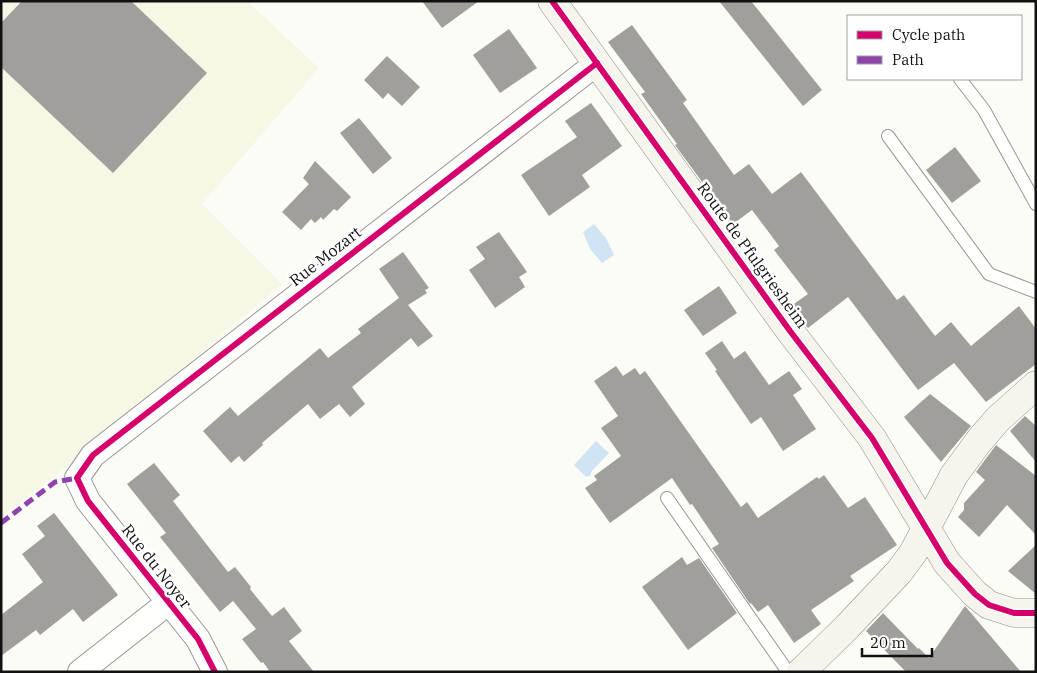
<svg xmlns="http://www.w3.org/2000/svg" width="1037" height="673" font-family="'IBM Plex Serif',serif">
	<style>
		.farmland { fill: #f7f7e5 }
		.water { fill: #d1e4f4 }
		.building { fill: #a09f9c }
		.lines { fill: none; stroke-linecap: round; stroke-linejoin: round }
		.lane-casing { stroke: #979795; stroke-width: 14 }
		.street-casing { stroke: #979795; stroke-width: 26 }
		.secondary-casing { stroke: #8d8d8b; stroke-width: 29 }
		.lane { stroke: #fffffe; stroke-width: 12 }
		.street { stroke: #fffffe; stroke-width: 24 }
		.secondary { stroke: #f5f5ed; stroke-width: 28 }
		.quiet { stroke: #8e44ad; stroke-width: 5; stroke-dasharray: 10 5; stroke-linecap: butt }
		.cycleway-casing { stroke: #fff; stroke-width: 9 }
		.cycleway { stroke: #d6006c; stroke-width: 6 }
		.labels { text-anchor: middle; stroke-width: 5; stroke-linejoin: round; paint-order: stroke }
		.street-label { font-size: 16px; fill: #111; stroke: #fff }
	</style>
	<rect width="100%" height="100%" fill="#fcfcf7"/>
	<!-- farmland -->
	<path class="farmland" d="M1,1H247L319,68L202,204L282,284L67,467L1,517Z"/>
	<!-- water -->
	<g class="water">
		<path d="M594,224L606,238L614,255L602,263L590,249L583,232Z"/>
		<path d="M596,441L609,453L592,471L590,476L586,477L574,465Z"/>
	</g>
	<!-- building -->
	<g class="building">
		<path d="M22,1H131L207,73L113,173L1,67V23Z"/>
		<path d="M422,1H479L442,28Z"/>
		<path d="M719,1H751L822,90L803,106Z"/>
		<path d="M632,25L687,100L683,103L734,175L749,164L772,194L801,172L897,300L904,295L935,336L951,322L971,346L1019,306L1036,329V364L986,402L954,363L918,390L848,297L808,328L791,306L808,294L774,250L779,246L752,210L733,224L675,145L677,144L641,94L645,92L608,42Z"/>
		<path d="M509,29L537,68L500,93L473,55Z"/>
		<path d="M387,56L420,87L402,106L388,93L383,99L364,80Z"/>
		<path d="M591,103L622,146L582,175L590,187L549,216L521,175L577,137L565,121Z"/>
		<path d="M359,118L392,158L373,174L340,133Z"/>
		<path d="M955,147L981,181L952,203L926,170Z"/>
		<path d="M315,161L351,197L337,211L334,209L323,220L321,217L315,223L311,219L301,230L282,212L309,184L303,178Z"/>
		<path d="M499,232L527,272L519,277L525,287L495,308L469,270L485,259L476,247Z"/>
		<path d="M403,252L429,288L425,290L427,293L408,305L433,336L418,347L411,338L352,387L365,404L350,417L339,404L320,419L308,404L262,443L263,445L244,462L239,456L231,463L203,431L230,407L238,416L320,348L328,358L361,333L358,329L399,298L379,269Z"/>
		<path d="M719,286L737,313L703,336L684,310Z"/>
		<path d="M722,341L734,359L745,351L769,385L789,371L802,389L793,395L816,429L783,451L761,417L751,424L715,371L717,370L705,353Z"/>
		<path d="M616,366L623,376L635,368L640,375L645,371L741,507L747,502L758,518L817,477L819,479L824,475L848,508L865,497L897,545L850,576L854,581L811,610L821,624L794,643L768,605L758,612L751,603L750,604L712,548L719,544L692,504L690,505L672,478L610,523L585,488L597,480L594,476L621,456L601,428L618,416L594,381Z"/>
		<path d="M930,394L971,426L941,462L904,417Z"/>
		<path d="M1025,416L1036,426V462L1010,431Z"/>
		<path d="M996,445L1036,476V535L1007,505L979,537L958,517L964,510V503L985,480L976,472Z"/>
		<path d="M154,463L180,495L173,501L228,572L235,567L251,587L250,589L272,616L284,607L302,631L289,641L314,672H270L263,662L261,663L242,639L256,629L233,601L220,612L160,537L166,533L127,484Z"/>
		<path d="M54,513L118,595L83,622L73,609L40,635L36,630L1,656V615L43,582L22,554L45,536L37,526Z"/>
		<path d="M1036,545V594L1008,571Z"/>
		<path d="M682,557L687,565L699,558L737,613L688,650L642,587Z"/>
		<path d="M965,606L1021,672H906L866,631L883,613L918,649L919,648L929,658Z"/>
	</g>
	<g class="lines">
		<!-- lane casing -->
		<g class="lane-casing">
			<g id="lane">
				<path d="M960,79L984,110L1036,204"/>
				<path d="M888,136L989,274L1036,292"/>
				<path d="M667,498L788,672"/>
			</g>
		</g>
		<!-- street casing -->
		<g class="street-casing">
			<g id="street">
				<path d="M80,672L169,602"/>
				<path d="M215,672L198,639L88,501L77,478L93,455L597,63"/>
			</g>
		</g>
		<!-- secondary casing -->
		<g class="secondary-casing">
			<g id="secondary">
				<path d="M552,1L790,331L872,438L947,563L975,594L989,605L1014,613H1036"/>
				<path d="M801,672L847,627L899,572L913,553L954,475L979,441L998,419L1036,385"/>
			</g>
		</g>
		<!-- lane -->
		<use href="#lane" class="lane"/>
		<!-- street -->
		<use href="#street" class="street"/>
		<!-- secondary -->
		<use href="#secondary" class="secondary"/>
		<!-- quiet -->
		<path class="quiet" d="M1,523L55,482L77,478"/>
		<!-- cycleway casing -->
		<g class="cycleway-casing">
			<g id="cycleway">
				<path d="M552,1L790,331L872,438L947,563L975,594L989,605L1014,613H1036"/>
				<path d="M215,672L198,639L88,501L77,478L93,455L597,63"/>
			</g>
		</g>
		<!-- cycleway -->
		<use href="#cycleway" class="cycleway"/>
	</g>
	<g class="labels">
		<!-- street labels -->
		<g class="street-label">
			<text transform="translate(753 255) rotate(54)" y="6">Route de Pfulgriesheim</text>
			<text transform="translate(325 256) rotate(-38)" y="6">Rue Mozart</text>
			<text transform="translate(157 566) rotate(52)" y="6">Rue du Noyer</text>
		</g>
	</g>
	<!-- border -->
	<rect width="1037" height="673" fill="none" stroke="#111111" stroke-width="5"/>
	<!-- legend -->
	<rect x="847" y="15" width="175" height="65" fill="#ffffff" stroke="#a0a0a0"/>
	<rect x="857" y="31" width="25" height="8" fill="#d6006c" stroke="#a0a0a0"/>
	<text x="892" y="40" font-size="15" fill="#111111">Cycle path</text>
	<rect x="857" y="56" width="25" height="8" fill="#8e44ad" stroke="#a0a0a0"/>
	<text x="892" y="65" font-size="15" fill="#111111">Path</text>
	<!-- scale -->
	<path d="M862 648v8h70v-8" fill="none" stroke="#111111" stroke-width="2.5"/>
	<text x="870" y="648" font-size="15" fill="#111111" stroke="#ffffff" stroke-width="4" paint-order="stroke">20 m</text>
</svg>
